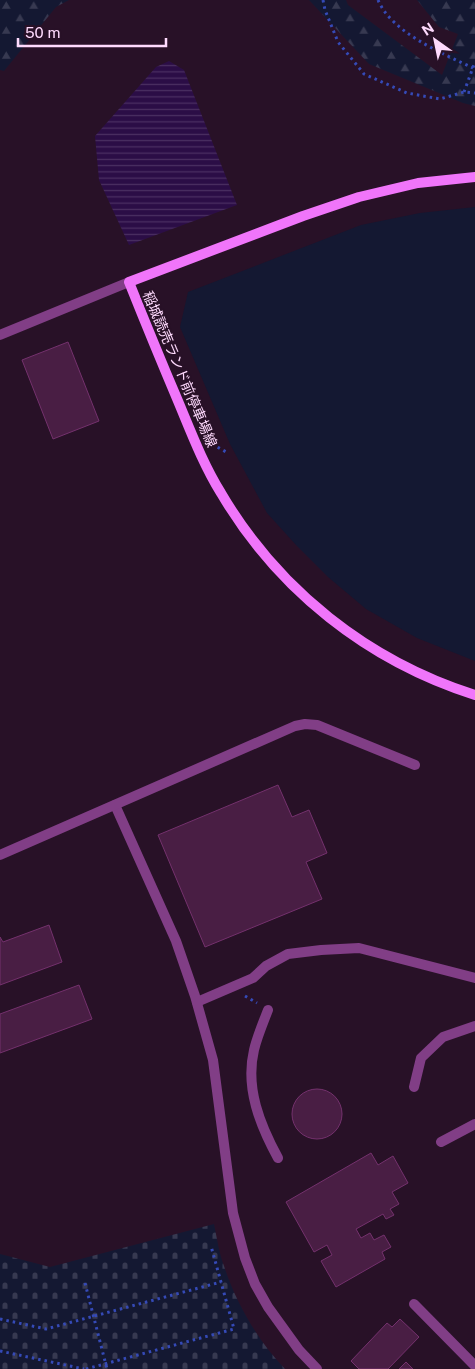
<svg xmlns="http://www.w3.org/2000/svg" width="475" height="1369" font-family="'Public Sans','Noto Sans JP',sans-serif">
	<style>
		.grass { fill: #141832 }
		.forest { fill: url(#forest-firs) }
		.cemetery { fill: url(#cemetery-stones) }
		.water { fill: url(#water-rules) }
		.building { fill: #491e44; stroke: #74316d }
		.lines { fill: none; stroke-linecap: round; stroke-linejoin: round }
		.path { stroke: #354ab7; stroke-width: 3; stroke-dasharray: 2.5 4; stroke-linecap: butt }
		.service { stroke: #813e86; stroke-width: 10 }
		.minor { stroke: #813e86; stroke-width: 10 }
		.tertiary { stroke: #813e86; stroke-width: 10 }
		.secondary { stroke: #f075fa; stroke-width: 10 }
		.labels { text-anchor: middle; stroke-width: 4; stroke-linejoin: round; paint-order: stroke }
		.street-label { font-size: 14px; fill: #fedafd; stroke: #281127 }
	</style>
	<defs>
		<pattern id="forest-firs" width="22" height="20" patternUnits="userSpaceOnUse" patternTransform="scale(1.25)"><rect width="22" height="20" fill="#141832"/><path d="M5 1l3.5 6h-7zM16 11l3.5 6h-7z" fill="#373951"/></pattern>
		<pattern id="cemetery-stones" width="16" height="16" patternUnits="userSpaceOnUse" patternTransform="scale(1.25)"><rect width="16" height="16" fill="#141832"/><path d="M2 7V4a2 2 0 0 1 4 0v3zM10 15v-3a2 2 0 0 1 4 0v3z" fill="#373951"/></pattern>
		<pattern id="water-rules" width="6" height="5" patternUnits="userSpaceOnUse" patternTransform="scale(1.25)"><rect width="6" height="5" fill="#2b0d46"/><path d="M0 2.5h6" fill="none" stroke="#4b3062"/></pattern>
	</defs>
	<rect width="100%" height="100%" fill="#281127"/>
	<!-- grass -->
	<path class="grass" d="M475,207V661L417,638L366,609L328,577L296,545L267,513L230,444L180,327L188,292L361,225L420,213Z"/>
	<!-- forest -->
	<g class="forest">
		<path d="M0,0H69L56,7L4,71L0,70Z"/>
		<path d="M309,0H346L348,5L442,75L458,34L439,27L417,0H475V106L463,103L369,64Z"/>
	</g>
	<!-- cemetery -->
	<path class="cemetery" d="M214,1224C217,1238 219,1253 224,1266C236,1303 258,1341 285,1369H0V1254L50,1267Z"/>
	<!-- water -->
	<path class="water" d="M169,61L184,70L237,205L129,245L99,180L95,136L156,67Z"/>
	<!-- building -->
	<g class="building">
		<path d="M68,342L99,421L53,439L22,360Z"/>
		<path d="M278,785L292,817L309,810L327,853L306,862L322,899L205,947L158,835Z"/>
		<path d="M49,925L62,962L0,985V937L3,942Z"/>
		<path d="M79,985L92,1019L0,1053V1014Z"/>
		<circle cx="317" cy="1114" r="25"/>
		<path d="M371,1153L378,1165L393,1156L408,1183L392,1192L399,1204L390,1209L394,1215L386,1219L383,1214L356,1229L361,1238L370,1233L374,1240L384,1235L391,1247L382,1252L385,1259L336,1287L321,1261L332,1255L327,1245L314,1252L286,1202Z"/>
		<path d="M400,1319L419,1337L388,1369H359L351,1361L387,1323L392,1327Z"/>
		<path d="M406,1362L413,1369H399Z"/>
	</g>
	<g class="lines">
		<!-- path -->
		<g class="path">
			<path d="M323,0L325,10L338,42L364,74L407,93L440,99L464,92L475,93"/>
			<path d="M378,0C392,33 442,53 473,68"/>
			<path d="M464,92L475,62"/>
			<path d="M212,444L228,453"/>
			<path d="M245,996L257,1003"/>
			<path d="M85,1283L107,1369"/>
			<path d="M0,1319L46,1329L221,1282"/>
			<path d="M0,1351L84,1369"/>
			<path d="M86,1369L234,1329L211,1246"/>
		</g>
		<!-- service -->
		<g class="service">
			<path d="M197,1002L253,978L266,966L288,954L321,950L359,948L475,978"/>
			<path d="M268,1010C263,1023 257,1037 254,1050C245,1088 260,1125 278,1158"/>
			<path d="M414,1087L421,1058L443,1037L475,1026"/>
			<path d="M441,1142L475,1124"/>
			<path d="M414,1304L475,1366"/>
		</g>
		<!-- minor -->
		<g class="minor">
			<path d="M115,805L176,941L195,996L213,1060L233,1213L245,1258L255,1284L268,1307L299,1350L317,1369"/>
			<path d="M0,855L295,726L305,724L317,725L415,765"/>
		</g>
		<!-- tertiary -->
		<path class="tertiary" d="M0,335L129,282"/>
		<!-- secondary -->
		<path class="secondary" d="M475,177L418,183L359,197L303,216L129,282C145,322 161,361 178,401C191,432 203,464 221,493C278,590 368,661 475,695"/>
	</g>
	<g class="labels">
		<!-- street labels -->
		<g class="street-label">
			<text transform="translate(180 369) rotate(67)" y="5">稲城読売ランド前停車場線</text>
		</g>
	</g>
	<!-- north arrow -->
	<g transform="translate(435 40) rotate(327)" stroke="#281127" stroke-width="4" paint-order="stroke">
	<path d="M0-4L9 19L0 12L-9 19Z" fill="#fedafd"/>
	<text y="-8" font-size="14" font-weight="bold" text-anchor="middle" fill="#fedafd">N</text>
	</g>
	<!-- scale -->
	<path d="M18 38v8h148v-8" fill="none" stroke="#fedafd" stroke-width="2.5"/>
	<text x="25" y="38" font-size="15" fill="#fedafd" stroke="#281127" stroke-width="4" paint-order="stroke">50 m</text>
</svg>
